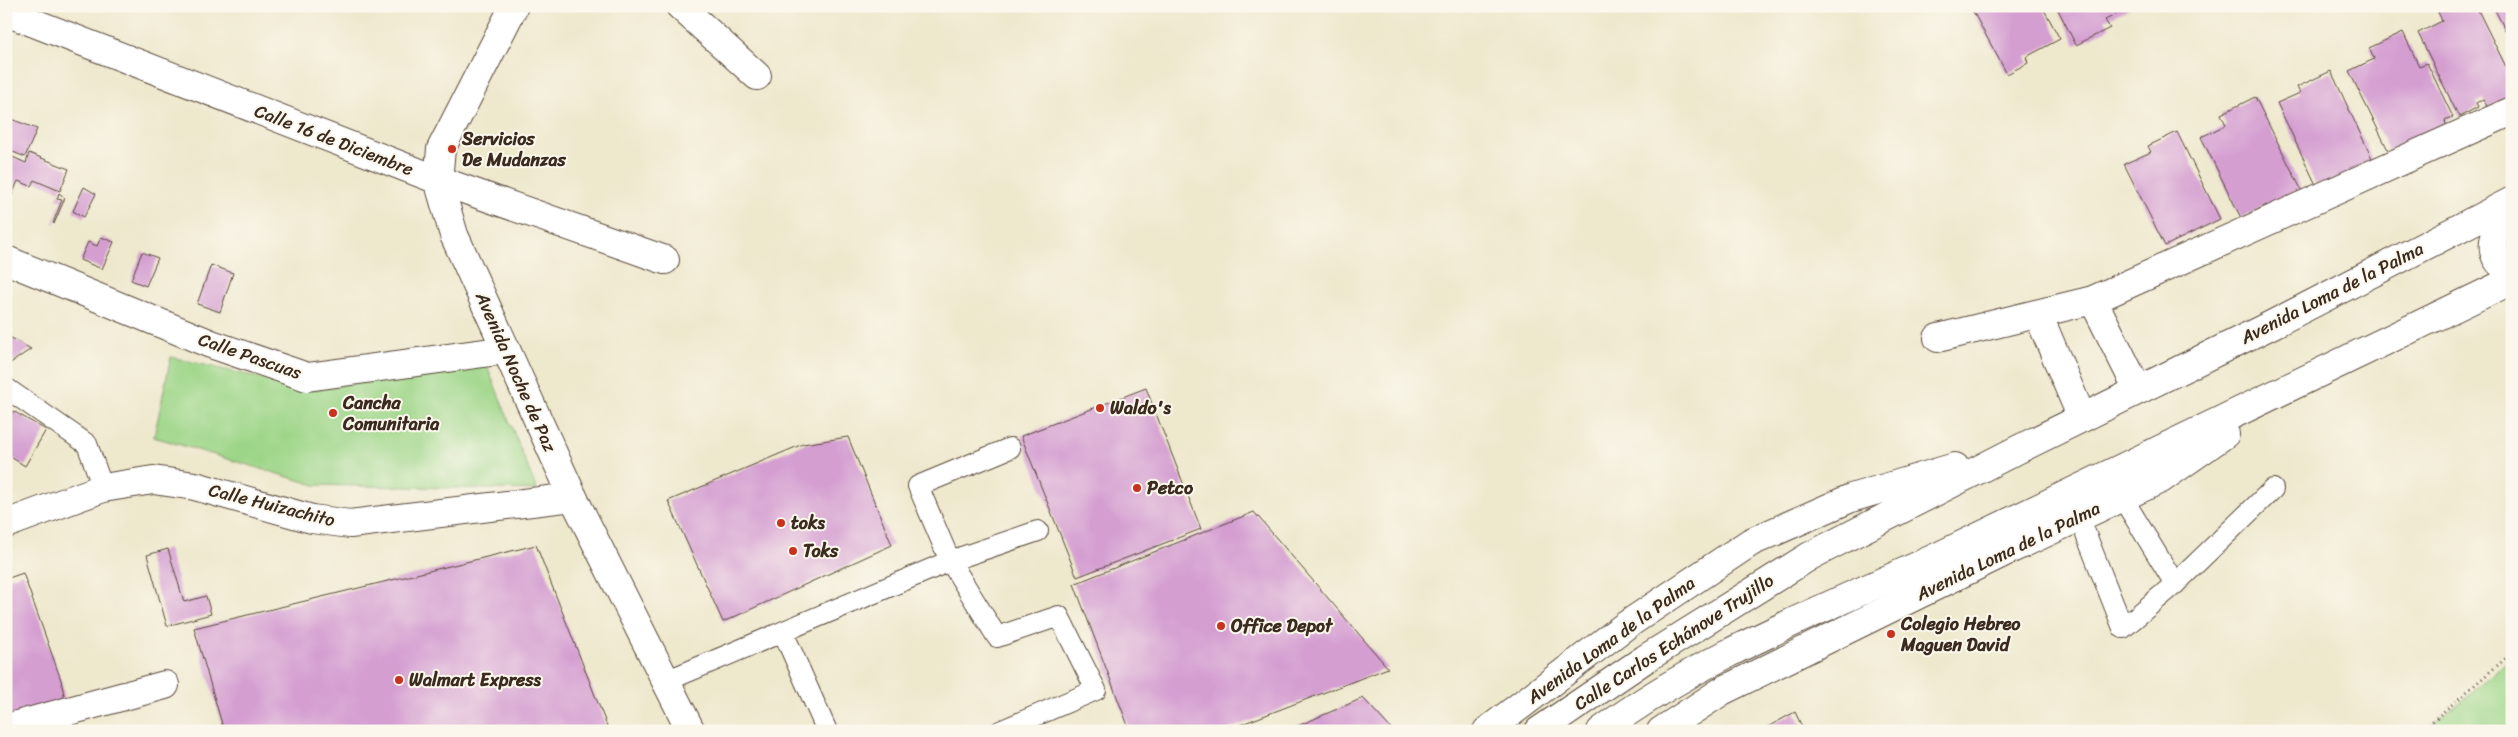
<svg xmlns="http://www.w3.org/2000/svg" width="2518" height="737" font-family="Sriracha,sans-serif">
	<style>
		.green { fill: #9cd587; stroke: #6c8052 }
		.building { fill: #d49ed1 }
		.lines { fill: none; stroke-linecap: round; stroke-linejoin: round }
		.lane-casing { stroke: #564638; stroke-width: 22 }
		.street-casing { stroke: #564638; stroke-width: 30 }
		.secondary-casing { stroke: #564638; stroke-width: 30 }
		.path { stroke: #564638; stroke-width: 3; stroke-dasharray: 1 4; stroke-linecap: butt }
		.lane { stroke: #fff; stroke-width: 20 }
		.street { stroke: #fff; stroke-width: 28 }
		.secondary { stroke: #fff; stroke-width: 28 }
		.poi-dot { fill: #c8321e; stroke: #fbf7ec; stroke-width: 2 }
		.labels { text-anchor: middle; stroke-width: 4; stroke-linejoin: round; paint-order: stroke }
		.poi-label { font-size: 18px; font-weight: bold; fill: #3b2a1e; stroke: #fbf7ec; text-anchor: start }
		.street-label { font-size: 18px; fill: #3b2a1e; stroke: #fbf7ec }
	</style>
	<rect width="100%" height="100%" fill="#fbf7ec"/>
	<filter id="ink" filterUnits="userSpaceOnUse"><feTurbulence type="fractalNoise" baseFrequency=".02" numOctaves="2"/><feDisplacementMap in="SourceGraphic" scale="10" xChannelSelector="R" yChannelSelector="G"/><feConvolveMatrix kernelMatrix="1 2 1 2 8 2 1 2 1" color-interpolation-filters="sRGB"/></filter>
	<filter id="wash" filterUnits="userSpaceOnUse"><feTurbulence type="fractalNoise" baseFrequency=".0096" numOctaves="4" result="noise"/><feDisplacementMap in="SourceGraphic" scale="20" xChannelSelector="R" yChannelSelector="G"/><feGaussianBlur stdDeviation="1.12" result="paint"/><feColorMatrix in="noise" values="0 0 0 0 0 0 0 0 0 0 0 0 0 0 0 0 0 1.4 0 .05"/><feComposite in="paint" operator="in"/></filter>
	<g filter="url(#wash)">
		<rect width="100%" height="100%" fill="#eee8cd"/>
		<!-- green -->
		<g class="green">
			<path d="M171,357L311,390L485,361L537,490L315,485L154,437Z"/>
			<path d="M2512,658V731H2426Z"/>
		</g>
		<g id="blocks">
			<!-- building -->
			<g class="building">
				<path d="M1970,6H2042L2060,39L2026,57L2028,63L2007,74Z"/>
				<path d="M2056,6H2134L2105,20L2110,28L2076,45Z"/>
				<path d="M2450,6H2476L2512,79V96L2488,108L2483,99L2476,103L2478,107L2459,117L2418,33L2442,21L2438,12Z"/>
				<path d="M2493,6H2512V43Z"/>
				<path d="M2403,32L2419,66L2427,63L2453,117L2445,121L2447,127L2390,154L2349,71L2374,59L2369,48Z"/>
				<path d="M2331,71L2376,167L2319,191L2277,103L2300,93L2297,87Z"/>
				<path d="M2255,97L2303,193L2270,210L2267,205L2241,218L2201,137L2226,125L2221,114Z"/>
				<path d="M6,117L37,129L25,157L6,149Z"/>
				<path d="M2177,132L2220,219L2165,246L2124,164L2151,152L2148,146Z"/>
				<path d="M29,153L69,169L60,191L34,180L31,186L18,181L6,209V154L26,163Z"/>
				<path d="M84,187L96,194L84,217L73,211Z"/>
				<path d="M59,193L65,198L54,224L53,223L62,200L57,199Z"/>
				<path d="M101,237L114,242L102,269L80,260L88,242L97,246Z"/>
				<path d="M142,252L158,258L146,286L131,280Z"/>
				<path d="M211,265L233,273L220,312L197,304Z"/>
				<path d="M6,335L31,349L6,366Z"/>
				<path d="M1146,388L1201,529L1077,577L1021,436Z"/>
				<path d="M13,411L46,430L25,466L6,454V422Z"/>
				<path d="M848,437L892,545L723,622L668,501L803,444Z"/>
				<path d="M1254,512L1388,668L1224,731H1130L1074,584Z"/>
				<path d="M536,545L609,731H224L194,628Z"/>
				<path d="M168,549L184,602L206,596L211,614L167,626L147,555Z"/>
				<path d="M23,573L61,680L66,705L9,716L8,710L6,711V579Z"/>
				<path d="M1363,698L1393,731H1286Z"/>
				<path d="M1795,712L1804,731H1760Z"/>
			</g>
		</g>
	</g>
	<g filter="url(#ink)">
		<use href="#blocks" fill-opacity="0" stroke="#564638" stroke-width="1"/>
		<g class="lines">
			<!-- lane casing -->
			<g class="lane-casing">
				<g id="lane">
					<path d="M6,388L87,444L103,488"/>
					<path d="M1010,448L918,486L950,561L1038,531"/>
					<path d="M2122,497L2175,584L2273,489"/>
					<path d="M2079,517L2123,628L2175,584"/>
					<path d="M783,632L827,731"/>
					<path d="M666,681L950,561L997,637L1059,616L1096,690L1000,731"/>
				</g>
			</g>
			<!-- street casing -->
			<g class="street-casing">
				<g id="street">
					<path d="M680,6L757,76"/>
					<path d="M6,12L438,180L665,260"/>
					<path d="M6,260L211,344L307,377L506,350"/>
					<path d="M2093,300L2138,390"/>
					<path d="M2038,314L2082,418"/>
					<path d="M1938,338L2093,300L2512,111"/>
					<path d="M6,524L103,488L153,480L195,486L312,519L350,524L573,497"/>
					<path d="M6,728L165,685"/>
				</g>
			</g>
			<!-- secondary casing -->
			<g class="secondary-casing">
				<g id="secondary">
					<path d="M514,6L441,149L438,180L454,235L573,497L691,731"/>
					<path d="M2512,207C2495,225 2481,258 2512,271"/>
					<path d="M1487,731L1625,626L1751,542L1851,498L1955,467"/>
					<path d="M1539,731L1645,659L1810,556L2017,450L2273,324L2512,201"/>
					<path d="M1601,731C1704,654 1826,609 1941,555C2131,464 2322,373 2512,280"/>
					<path d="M1661,731L1722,691L2009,550L2161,479L2225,434"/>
				</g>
			</g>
			<!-- path -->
			<path class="path" d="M2421,731L2512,653"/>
			<!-- lane -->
			<use href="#lane" class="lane"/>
			<!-- street -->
			<use href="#street" class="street"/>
			<!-- secondary -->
			<use href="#secondary" class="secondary"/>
		</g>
	</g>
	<!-- markers -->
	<g class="poi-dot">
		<circle cx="452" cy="149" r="5"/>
		<circle cx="1100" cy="408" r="5"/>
		<circle cx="333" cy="413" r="5"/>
		<circle cx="1137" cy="488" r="5"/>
		<circle cx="781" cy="523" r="5"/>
		<circle cx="793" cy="551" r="5"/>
		<circle cx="1221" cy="626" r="5"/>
		<circle cx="1891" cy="634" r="5"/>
		<circle cx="399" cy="680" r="5"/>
	</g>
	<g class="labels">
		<!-- poi labels -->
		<g class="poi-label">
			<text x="462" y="145">Servicios<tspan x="462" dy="21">De Mudanzas</tspan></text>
			<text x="343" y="409">Cancha<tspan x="343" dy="21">Comunitaria</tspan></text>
			<text x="1110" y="414">Waldo's</text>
			<text x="1147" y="494">Petco</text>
			<text x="791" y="529">toks</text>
			<text x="803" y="557">Toks</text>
			<text x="1901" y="630">Colegio Hebreo<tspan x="1901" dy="21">Maguen David</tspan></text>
			<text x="1231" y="632">Office Depot</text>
			<text x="409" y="686">Walmart Express</text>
		</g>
		<!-- street labels -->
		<g class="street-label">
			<text transform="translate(334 140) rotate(21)" y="6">Calle 16 de Diciembre</text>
			<text transform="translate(2332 293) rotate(-27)" y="6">Avenida Loma de la Palma</text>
			<text transform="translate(250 356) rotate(19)" y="6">Calle Pascuas</text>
			<text transform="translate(516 372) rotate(66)" y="6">Avenida Noche de Paz</text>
			<text transform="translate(272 505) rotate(14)" y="6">Calle Huizachito</text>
			<text transform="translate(2008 551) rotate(-26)" y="6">Avenida Loma de la Palma</text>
			<text transform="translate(1611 640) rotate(-36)" y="6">Avenida Loma de la Palma</text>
			<text transform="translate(1674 642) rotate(-33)" y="6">Calle Carlos Echánove Trujillo</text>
		</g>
	</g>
	<!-- margin -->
	<rect width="2518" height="737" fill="none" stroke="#fbf7ec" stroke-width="25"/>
</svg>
